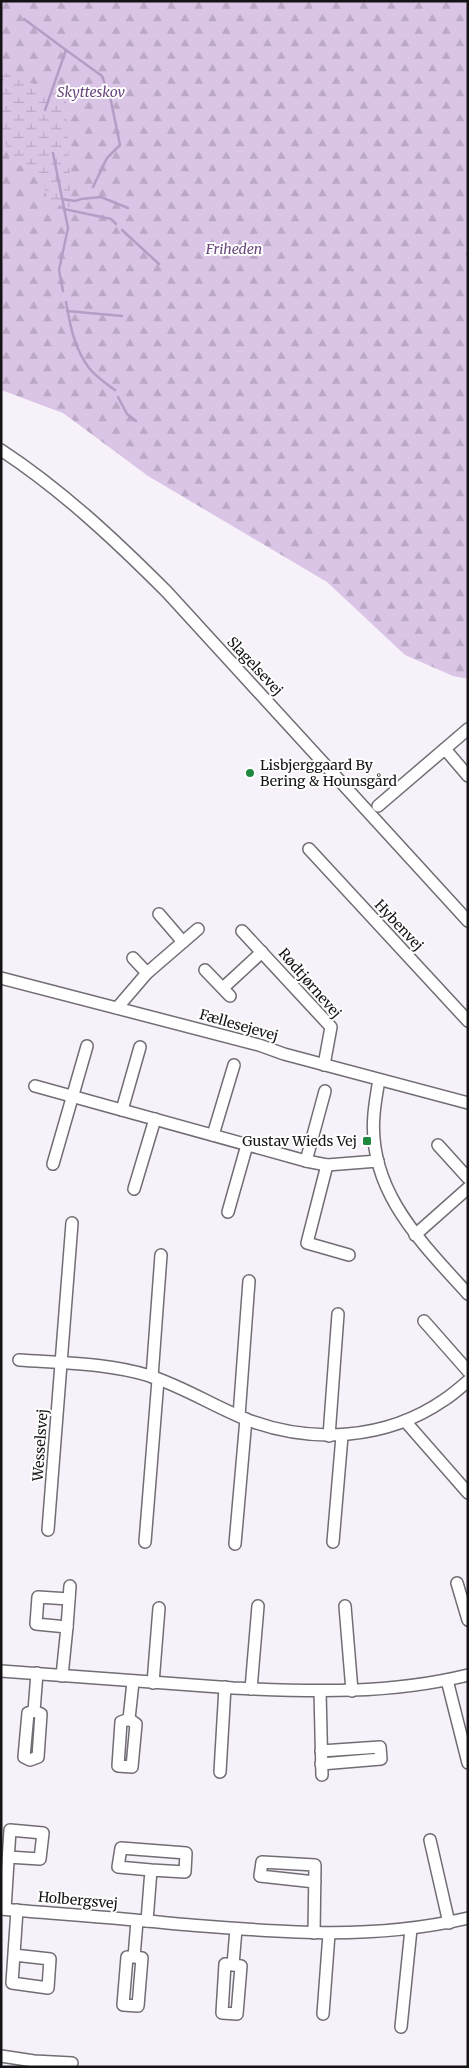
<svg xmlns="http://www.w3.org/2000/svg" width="469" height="2068" font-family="Merriweather,serif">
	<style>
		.forest { fill: url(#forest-firs) }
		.wetland { fill: url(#wetland-marsh) }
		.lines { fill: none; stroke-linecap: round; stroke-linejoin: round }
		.stream { stroke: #b69dc5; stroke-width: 2.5 }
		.minor-casing { stroke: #726d74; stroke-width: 14 }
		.minor { stroke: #fff; stroke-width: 11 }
		.poi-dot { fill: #20883e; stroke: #fff; stroke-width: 2 }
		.labels { text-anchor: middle; stroke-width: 4; stroke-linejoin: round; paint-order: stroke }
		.park-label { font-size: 14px; font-style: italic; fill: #6a467c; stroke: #fff }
		.street-label { font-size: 14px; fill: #151316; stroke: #fff }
		.poi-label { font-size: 14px; fill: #151316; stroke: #fff; text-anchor: start }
	</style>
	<defs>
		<pattern id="forest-firs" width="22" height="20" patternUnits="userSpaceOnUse" patternTransform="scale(1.25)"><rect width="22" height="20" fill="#dac5e7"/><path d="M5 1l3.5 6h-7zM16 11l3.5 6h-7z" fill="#baa8c5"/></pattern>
		<pattern id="wetland-marsh" width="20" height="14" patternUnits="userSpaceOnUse" patternTransform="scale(1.25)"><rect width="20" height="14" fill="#dac5e7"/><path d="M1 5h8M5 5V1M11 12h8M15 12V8" fill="none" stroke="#baa8c5"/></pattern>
	</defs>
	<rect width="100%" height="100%" fill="#f7f2fa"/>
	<!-- forest -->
	<path class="forest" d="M1,1H468V679L453,676L405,655L327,582L148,476L63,413L1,390Z"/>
	<!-- wetland -->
	<path class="wetland" d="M1,71L66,97L71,207L48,204L42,178L10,160L4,136L1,135Z"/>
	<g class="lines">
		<!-- stream -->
		<g class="stream">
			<path d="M24,19L66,50L45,110"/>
			<path d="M66,50L102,76L111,101L120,145L107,158L93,187"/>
			<path d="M1,78L2,80"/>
			<path d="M53,153L68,228L59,270L63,291"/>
			<path d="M62,199L75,201L81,199L101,197L128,208"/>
			<path d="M64,209L111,219L116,224"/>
			<path d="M122,230L159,264"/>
			<path d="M467,254H468"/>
			<path d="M66,302C70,325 74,348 89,368C96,377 107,384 115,390"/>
			<path d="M67,311L122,316"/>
			<path d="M118,397L127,414L136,421"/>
		</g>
		<!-- minor casing -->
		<g class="minor-casing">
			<g id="minor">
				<path d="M1,450C62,490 116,541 167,592L468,921"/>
				<path d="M445,749L468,776"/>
				<path d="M378,806L468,729"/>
				<path d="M309,849L468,1021"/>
				<path d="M159,914L183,942"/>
				<path d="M242,931L331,1027L324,1065"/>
				<path d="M133,958L147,973"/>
				<path d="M205,970L230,996"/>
				<path d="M1,978L259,1045L284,1054L468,1103"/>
				<path d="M223,988L262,952"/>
				<path d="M117,1008L147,973L198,929"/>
				<path d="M379,1080C377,1091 375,1102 374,1114C367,1190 421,1242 468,1294"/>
				<path d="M35,1086L306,1161L327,1165L378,1161"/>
				<path d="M122,1110L140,1047"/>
				<path d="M213,1135L234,1065"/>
				<path d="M438,1145L468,1178"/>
				<path d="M306,1161L325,1091"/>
				<path d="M53,1164L87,1046"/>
				<path d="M327,1165L307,1243L349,1255"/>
				<path d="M134,1189L155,1119"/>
				<path d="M228,1212L247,1145"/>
				<path d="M415,1235L468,1188"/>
				<path d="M424,1321L468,1371"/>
				<path d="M19,1360C63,1363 108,1363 150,1376C184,1387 215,1407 248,1420C312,1444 386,1440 444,1400C452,1395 460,1388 468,1381"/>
				<path d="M152,1377L161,1255"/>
				<path d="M239,1416L249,1281"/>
				<path d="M405,1421L468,1493"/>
				<path d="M329,1436L338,1314"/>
				<path d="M48,1530L72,1223"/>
				<path d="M145,1542L158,1380"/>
				<path d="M333,1542L342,1436"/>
				<path d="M235,1544L246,1419"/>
				<path d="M457,1583L468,1620"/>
				<path d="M345,1606L352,1691"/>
				<path d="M67,1627L70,1586"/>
				<path d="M1,1671C79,1676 156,1683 233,1688C312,1692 391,1694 468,1675"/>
				<path d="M62,1676L67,1627L36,1624L38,1597L69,1599"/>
				<path d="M447,1680L468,1763"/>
				<path d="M153,1683L159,1608"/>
				<path d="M251,1689L258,1606"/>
				<path d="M320,1691L322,1775"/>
				<path d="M34,1711L41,1714L38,1757L30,1760L24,1757L28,1713L34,1711L37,1673"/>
				<path d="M129,1719L136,1724L132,1767L118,1766L121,1722L129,1719L133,1682"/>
				<path d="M321,1751L380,1747L381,1759L321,1764"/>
				<path d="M220,1772L225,1687"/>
				<path d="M430,1840L449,1923"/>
				<path d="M1,1909C60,1914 119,1918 178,1924C278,1932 369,1941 468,1918"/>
				<path d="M5,1909L10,1830L43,1833L40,1859L8,1857"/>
				<path d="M147,1921L151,1870L185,1872L186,1853L121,1848L118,1867L151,1870"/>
				<path d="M314,1933L315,1865L262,1862L260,1876L315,1882"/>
				<path d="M14,1955L50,1959L48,1988L12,1983L17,1910"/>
				<path d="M134,1957H127L123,2005L138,2006L142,1958L134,1957L137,1921"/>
				<path d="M233,1965L225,1964L222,2013L237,2014L241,1966L233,1965L236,1929"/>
				<path d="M323,2014L329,1934"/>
				<path d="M401,2027L411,1929"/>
				<path d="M1,2056L34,2061L72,2063"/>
			</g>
		</g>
		<!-- minor -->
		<use href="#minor" class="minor"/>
	</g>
	<!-- markers -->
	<g class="poi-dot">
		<circle cx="250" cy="773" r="5"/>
		<rect x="362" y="1136" width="10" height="10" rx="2.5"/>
	</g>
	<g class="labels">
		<!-- park labels -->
		<g class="park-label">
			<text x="91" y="97">Skytteskov</text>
			<text x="234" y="254">Friheden</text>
		</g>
		<!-- street labels -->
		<g class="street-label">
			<text transform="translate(255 666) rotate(47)" y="5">Slagelsevej</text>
			<text transform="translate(399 925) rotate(47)" y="5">Hybenvej</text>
			<text transform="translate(310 983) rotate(49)" y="5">Rødtjørnevej</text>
			<text transform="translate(239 1025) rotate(16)" y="5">Fællesejevej</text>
			<text transform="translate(40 1445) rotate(-86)" y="5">Wesselsvej</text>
			<text transform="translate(78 1900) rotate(5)" y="5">Holbergsvej</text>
		</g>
		<!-- poi labels -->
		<g class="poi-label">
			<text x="260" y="770">Lisbjerggaard By<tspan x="260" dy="16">Bering &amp; Hounsgård</tspan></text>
			<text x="357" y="1146" text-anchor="end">Gustav Wieds Vej</text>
		</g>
	</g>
	<!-- border -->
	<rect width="469" height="2068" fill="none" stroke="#151316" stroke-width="5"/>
</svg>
